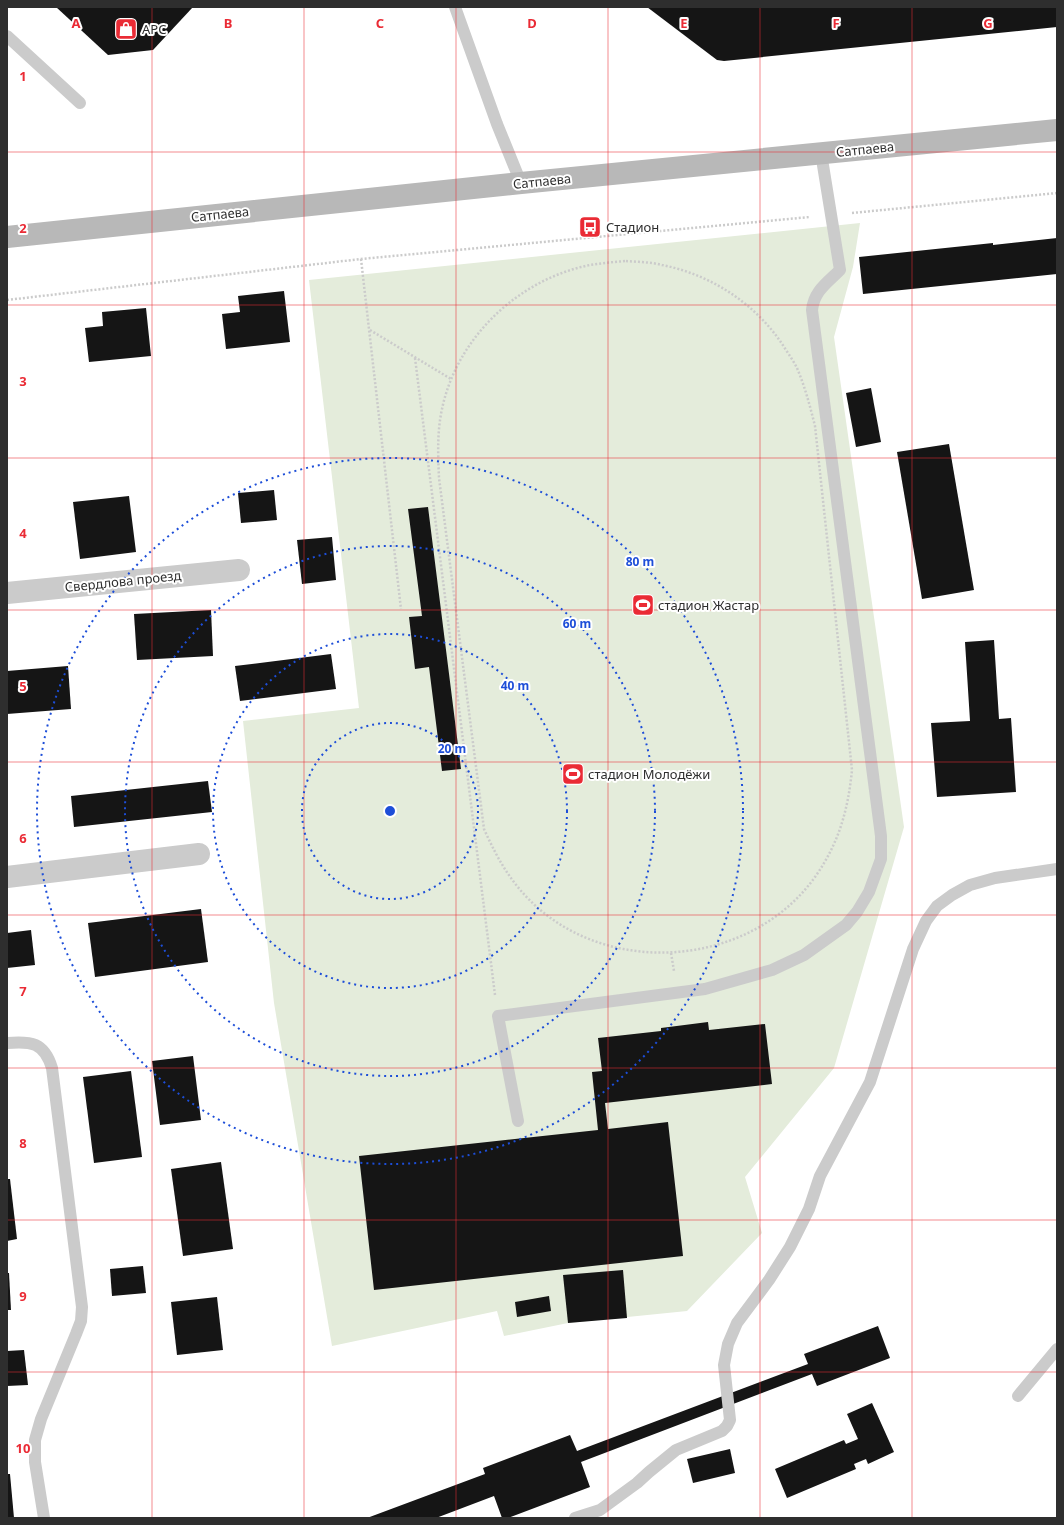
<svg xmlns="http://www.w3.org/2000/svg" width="1064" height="1525" font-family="'Noto Sans',sans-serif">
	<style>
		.green { fill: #e4ecdb }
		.building { fill: #151515 }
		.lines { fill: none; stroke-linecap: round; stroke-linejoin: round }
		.path { stroke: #cbcbcb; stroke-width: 2.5; stroke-dasharray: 2 2; stroke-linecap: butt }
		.lane { stroke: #cbcbcb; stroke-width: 12 }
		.street { stroke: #cbcbcb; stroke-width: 22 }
		.secondary { stroke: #b8b8b8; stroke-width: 22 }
		.grid { fill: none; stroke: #ea2b35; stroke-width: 1; stroke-opacity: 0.55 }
		.ring { fill: none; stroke: #1d4ed8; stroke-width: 2; stroke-dasharray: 2 4 }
		.labels { text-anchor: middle; stroke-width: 4; stroke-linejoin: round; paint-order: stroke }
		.poi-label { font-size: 13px; fill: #2e2e2e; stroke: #fff; text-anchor: start }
		.street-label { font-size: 13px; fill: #2e2e2e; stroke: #fff }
		.grid-label { font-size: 13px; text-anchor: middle; font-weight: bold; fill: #ea2b35; stroke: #fff; stroke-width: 4; stroke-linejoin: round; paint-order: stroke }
		.centre { fill: #1d4ed8; stroke: #fff; stroke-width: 2 }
		.ring-label { font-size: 12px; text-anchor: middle; font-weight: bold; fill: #1d4ed8; stroke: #fff; stroke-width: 4; stroke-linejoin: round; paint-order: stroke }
	</style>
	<rect width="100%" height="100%" fill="#fff"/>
	<!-- green -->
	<path class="green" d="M860,223L853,267L834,337L904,827L834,1068L745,1177L762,1233L687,1311L568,1323L504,1336L497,1311L332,1346L274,1003L243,721L359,708L309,280Z"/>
	<!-- building -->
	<g class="building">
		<path d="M56,7H193L153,50L108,55Z"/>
		<path d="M647,7H1057V27L724,61L717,60Z"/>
		<path d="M1057,238V274L863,294L859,257L993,243V245Z"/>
		<path d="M284,291L290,342L226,349L222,314L240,312L238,296Z"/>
		<path d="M146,308L151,356L89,362L85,328L103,326L102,312Z"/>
		<path d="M871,388L881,442L856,447L846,393Z"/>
		<path d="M949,444L974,590L922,599L897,452Z"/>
		<path d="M274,490L277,520L241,523L238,493Z"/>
		<path d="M129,496L136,552L80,559L73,502Z"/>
		<path d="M428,507L461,769L442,771L429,667L415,669L409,617L422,616L408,509Z"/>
		<path d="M332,537L336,580L302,584L297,540Z"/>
		<path d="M211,610L213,656L137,660L134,614Z"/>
		<path d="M994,640L999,719L1011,718L1016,792L937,797L931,723L970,721L965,642Z"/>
		<path d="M331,654L336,689L240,701L235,666Z"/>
		<path d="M68,666L71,709L7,714V671Z"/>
		<path d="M208,781L212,812L74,827L71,796Z"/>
		<path d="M201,909L208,962L95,977L88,923Z"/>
		<path d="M31,930L35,965L7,968V933Z"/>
		<path d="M708,1022L709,1030L765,1024L772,1084L605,1103L608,1129L668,1122L683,1256L374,1290L359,1156L598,1130L592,1072L602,1071L598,1038L661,1031V1028Z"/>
		<path d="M193,1056L201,1120L160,1125L152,1061Z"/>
		<path d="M131,1071L142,1157L94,1163L83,1077Z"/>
		<path d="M221,1162L233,1249L183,1256L171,1169Z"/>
		<path d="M7,1179H10L17,1239L7,1241Z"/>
		<path d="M143,1266L146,1293L112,1296L110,1269Z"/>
		<path d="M623,1270L627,1318L568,1323L563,1275Z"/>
		<path d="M7,1273H9L11,1310H7Z"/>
		<path d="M549,1296L551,1311L517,1317L515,1302Z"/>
		<path d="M217,1297L223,1350L177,1355L171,1302Z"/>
		<path d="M878,1326L890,1358L817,1386L812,1374L581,1462L590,1487L508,1518H502L494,1496L436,1518H367L485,1474L483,1468L570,1435L577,1451L808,1364L804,1354Z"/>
		<path d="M24,1350L28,1385L7,1386V1351Z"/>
		<path d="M872,1403L894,1452L868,1464L866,1459L854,1464L856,1469L787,1498L775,1469L844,1440L846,1444L858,1439L847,1414Z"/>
		<path d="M730,1449L735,1473L693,1483L687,1459Z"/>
		<path d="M7,1474H10L14,1518H7Z"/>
	</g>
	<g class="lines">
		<!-- path -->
		<g class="path">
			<path d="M852,213L1057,193"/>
			<path d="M361,259L401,609"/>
			<path d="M626,261C638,262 651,262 662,265C713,275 759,306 786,350C790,356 794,362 797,368C805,387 810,406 815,426L852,770C848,810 839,843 815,877C753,964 618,978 538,908C512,885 498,860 484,829L439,478C438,455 437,432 442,409C457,337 519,279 590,265C602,263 614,262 626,261Z"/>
			<path d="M7,300L361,259L810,217"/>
			<path d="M370,330L451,379"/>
			<path d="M415,358L495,995"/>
			<path d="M671,953L674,971"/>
		</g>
		<!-- lane -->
		<g class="lane">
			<path d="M455,7L497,124L521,183"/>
			<path d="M7,36L80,103"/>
			<path d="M7,1043C31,1041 44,1042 52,1068L82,1307L81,1321L76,1334L41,1419L35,1440V1462L44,1518"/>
			<path d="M518,1121L498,1016L705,989L772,970L804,955L846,925L857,912L869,892L881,859V836L812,310C814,291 827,283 840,270L821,153"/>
			<path d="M1018,1396L1057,1349"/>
			<path d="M575,1518L600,1510L637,1483L649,1472L676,1450L722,1431L727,1426L730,1420L724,1365L728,1344L737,1323L769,1280L790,1247L809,1209L820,1176L870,1082L913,949L926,921L937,906L952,895L970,885L995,878L1057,869"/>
		</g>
		<!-- street -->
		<g class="street">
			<path d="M7,593L239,570"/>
			<path d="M7,877L199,854"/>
		</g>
		<!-- secondary -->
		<path class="secondary" d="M7,237L521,183L1057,130"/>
	</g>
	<!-- grid -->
	<path class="grid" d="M152,7V1518M304,7V1518M456,7V1518M608,7V1518M760,7V1518M912,7V1518M7,152H1057M7,305H1057M7,458H1057M7,610H1057M7,762H1057M7,915H1057M7,1068H1057M7,1220H1057M7,1372H1057"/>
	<!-- distance rings -->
	<g class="ring">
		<circle cx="390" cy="811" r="88"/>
		<circle cx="390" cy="811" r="177"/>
		<circle cx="390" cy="811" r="265"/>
		<circle cx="390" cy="811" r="353"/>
	</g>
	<!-- icons -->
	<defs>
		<g id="shop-square" transform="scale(1.15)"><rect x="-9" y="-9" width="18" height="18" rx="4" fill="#ea2b35" stroke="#fff"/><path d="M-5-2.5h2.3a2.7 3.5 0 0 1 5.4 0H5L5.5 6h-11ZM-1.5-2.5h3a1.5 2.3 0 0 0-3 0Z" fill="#fff"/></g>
		<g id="bus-square" transform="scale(1.15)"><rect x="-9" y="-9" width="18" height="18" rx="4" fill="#ea2b35" stroke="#fff"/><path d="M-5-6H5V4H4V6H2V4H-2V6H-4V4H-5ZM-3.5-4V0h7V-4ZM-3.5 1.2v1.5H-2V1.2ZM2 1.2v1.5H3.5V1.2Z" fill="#fff"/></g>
		<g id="stadium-square" transform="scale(1.15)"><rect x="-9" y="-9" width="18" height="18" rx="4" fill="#ea2b35" stroke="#fff"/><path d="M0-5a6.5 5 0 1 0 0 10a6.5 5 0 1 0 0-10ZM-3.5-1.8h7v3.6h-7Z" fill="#fff"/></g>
	</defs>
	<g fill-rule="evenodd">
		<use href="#shop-square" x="126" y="29"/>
		<use href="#bus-square" x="590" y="227"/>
		<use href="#stadium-square" x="643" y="605"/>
		<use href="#stadium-square" x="573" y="774"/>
	</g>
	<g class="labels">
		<!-- poi labels -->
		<g class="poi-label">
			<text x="142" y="34">АРС</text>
			<text x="606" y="232">Стадион</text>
			<text x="658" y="610">стадион Жастар</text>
			<text x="588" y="779">стадион Молодёжи</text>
		</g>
		<!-- street labels -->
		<g class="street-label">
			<text transform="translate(865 149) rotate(-6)" y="5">Сатпаева</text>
			<text transform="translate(542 181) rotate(-6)" y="5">Сатпаева</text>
			<text transform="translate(220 214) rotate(-6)" y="5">Сатпаева</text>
			<text transform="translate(123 581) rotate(-6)" y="5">Свердлова проезд</text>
		</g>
	</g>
	<g class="grid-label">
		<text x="76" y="28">A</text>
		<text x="228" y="28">B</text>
		<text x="380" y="28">C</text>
		<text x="532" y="28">D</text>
		<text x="684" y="28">E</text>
		<text x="836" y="28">F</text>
		<text x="988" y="28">G</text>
		<text x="23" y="81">1</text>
		<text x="23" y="233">2</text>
		<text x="23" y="386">3</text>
		<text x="23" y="538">4</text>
		<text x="23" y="691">5</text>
		<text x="23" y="843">6</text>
		<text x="23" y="996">7</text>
		<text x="23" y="1148">8</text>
		<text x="23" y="1301">9</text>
		<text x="23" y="1453">10</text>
	</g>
	<circle cx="390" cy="811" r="6" class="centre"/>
	<g class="ring-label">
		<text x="640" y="566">80 m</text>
		<text x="577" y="628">60 m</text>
		<text x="515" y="690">40 m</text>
		<text x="452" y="753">20 m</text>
	</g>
	<!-- border -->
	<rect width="1064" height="1525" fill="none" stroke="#2e2e2e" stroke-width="16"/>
</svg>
